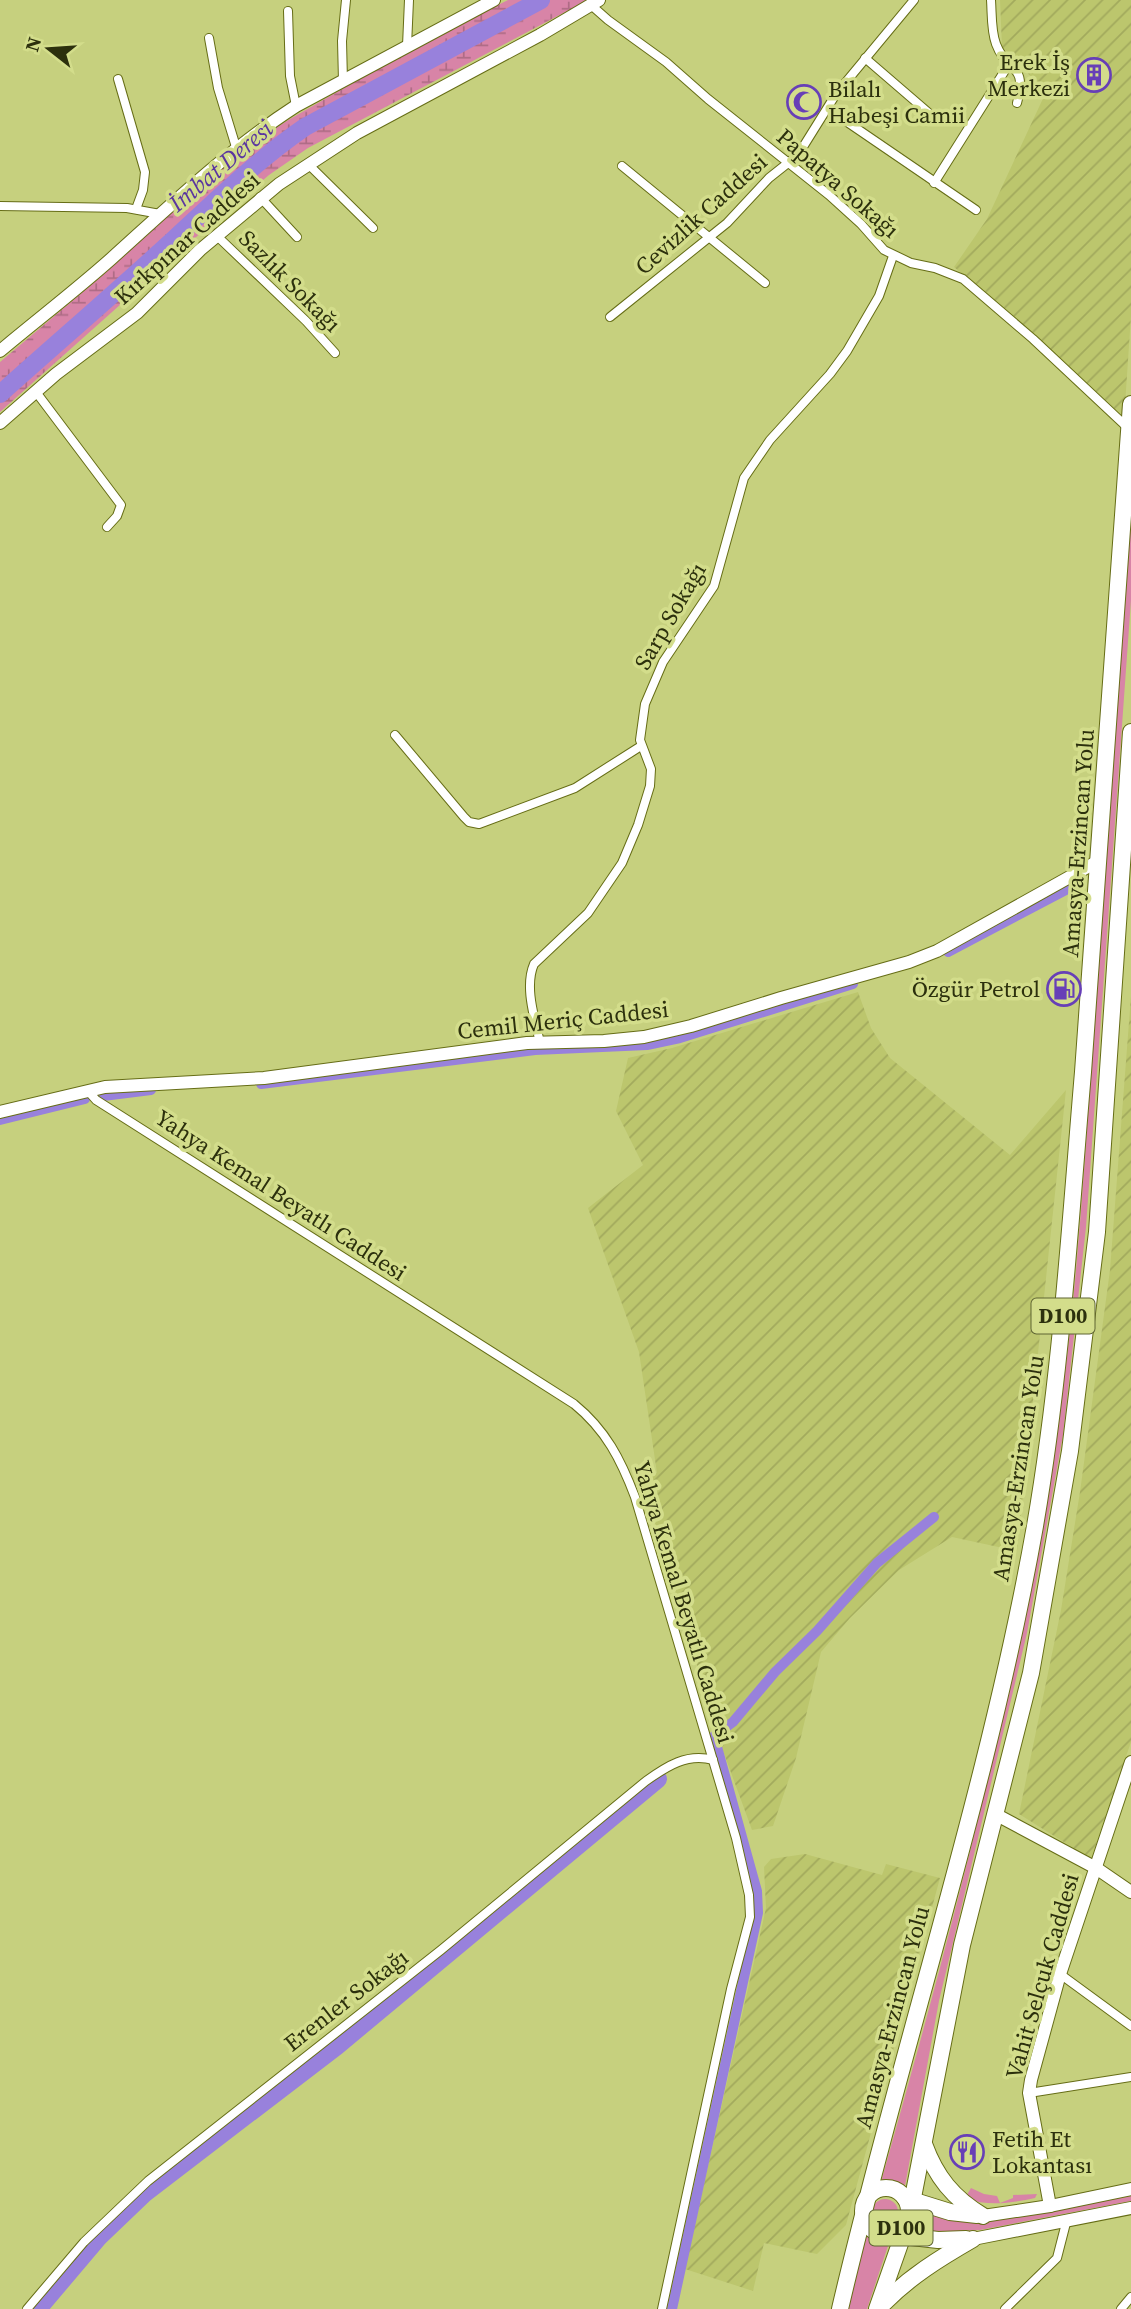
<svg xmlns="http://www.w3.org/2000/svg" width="1131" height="2309" font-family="'Source Serif 4',serif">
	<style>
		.industrial { fill: url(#industrial-furrows) }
		.grass { fill: #d884a7 }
		.wetland { fill: url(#wetland-marsh) }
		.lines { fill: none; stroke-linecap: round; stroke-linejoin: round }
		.canal { stroke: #9881dc; stroke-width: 10 }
		.river { stroke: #9881dc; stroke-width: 18 }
		.street-casing { stroke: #666d16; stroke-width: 10 }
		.secondary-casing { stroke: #666d16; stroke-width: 14 }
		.highway-casing { stroke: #666d16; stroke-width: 18 }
		.street { stroke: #fff; stroke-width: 8 }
		.secondary { stroke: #fff; stroke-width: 12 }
		.highway { stroke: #fff; stroke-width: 16 }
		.labels { text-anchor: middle; stroke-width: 7; stroke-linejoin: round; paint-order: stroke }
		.shield { fill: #d3dd8b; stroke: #5e6433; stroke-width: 2 }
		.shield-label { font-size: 21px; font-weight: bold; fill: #2c300d }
		.poi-label { font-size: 23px; fill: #2c300d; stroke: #d3dd8b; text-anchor: end }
		.street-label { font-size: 23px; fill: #2c300d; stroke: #d3dd8b }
		.water-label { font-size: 24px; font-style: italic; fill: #5a35a0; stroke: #d3dd8b }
	</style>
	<defs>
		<pattern id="industrial-furrows" width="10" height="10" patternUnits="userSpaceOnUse" patternTransform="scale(1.75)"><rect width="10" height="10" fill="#bcc66d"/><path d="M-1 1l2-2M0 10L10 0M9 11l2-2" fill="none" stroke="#a2aa5d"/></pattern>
		<pattern id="wetland-marsh" width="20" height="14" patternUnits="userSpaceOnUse" patternTransform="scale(1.75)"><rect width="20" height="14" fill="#d884a7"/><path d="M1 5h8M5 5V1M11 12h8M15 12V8" fill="none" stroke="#af6c86"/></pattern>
	</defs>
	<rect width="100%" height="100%" fill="#c6d07e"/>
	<!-- industrial -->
	<g class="industrial">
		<path d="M1000,0H1131V316L1124,420L1033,333L954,267L987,219L1046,92L1002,47Z"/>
		<path d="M858,992L871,1028L890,1058L1010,1155L1066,1090L1017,1551L952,1537L899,1570L850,1618L821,1652L796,1758L773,1826L752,1830L722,1748L641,1479L657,1473L639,1352L588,1208L643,1165L616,1111L628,1058L672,1048Z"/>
		<path d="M1131,996V1742L1091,1859L1019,1814L1061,1610L1080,1492L1110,1270Z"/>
		<path d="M805,1854L882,1875L886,1864L940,1878L846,2225L817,2254L764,2243L753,2291L685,2269L766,1908L764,1867L771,1859Z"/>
	</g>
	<!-- grass -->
	<g class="grass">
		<path d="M1131,513V600L1086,1227L1063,1435L1027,1633L939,2001L905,2186L881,2182C950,1937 1017,1689 1056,1437C1077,1303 1084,1166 1094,1031C1106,858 1119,686 1131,513Z"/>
		<path d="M971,2188L984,2194L997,2196L1000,2203L1013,2198V2195L1037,2194L1035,2198C1012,2203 988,2207 965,2198Z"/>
		<path d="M1131,2196V2201L980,2230L921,2233L927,2212L986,2221L1037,2214Z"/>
		<circle cx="885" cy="2212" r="13"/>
		<path d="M864,2236L889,2243L867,2309H848Z"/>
	</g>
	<!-- wetland -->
	<path class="wetland" d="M508,0H588L308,148L269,175L204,230L0,412V362L104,274L206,179L238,152L290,119L426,41Z"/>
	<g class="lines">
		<!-- canal -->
		<g class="canal">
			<path d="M948,952L1079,883"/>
			<path d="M261,1084L535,1050L647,1045L680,1038L853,984"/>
			<path d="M103,1096L151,1090"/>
			<path d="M0,1120L85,1099"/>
			<path d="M672,2309L758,1913L757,1891L714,1736L733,1722L775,1672L817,1631L877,1563L934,1517"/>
		</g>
		<!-- river -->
		<g class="river">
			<path d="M0,394C57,343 115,293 172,241C215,201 256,161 305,127L541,0"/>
			<path d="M38,2309L99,2237L145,2193L337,2046L658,1779"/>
		</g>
		<!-- street casing -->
		<g class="street-casing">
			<g id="street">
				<path d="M991,0C992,14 991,31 996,44C1007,74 1028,62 1017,103"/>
				<path d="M591,5L608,20L666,62L708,99L829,195L861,224L884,250L911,263L935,268L963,279L1033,339L1128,428"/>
				<path d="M288,11L290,76L296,106"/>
				<path d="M209,38L218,88L236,147"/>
				<path d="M407,46L409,0"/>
				<path d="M865,58L930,114"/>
				<path d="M118,79L145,172L143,190L136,209"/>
				<path d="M343,81L342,41L346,0"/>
				<path d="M834,113L976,210"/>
				<path d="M308,164L373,228"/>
				<path d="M622,166L765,283"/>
				<path d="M934,183L1009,64"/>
				<path d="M260,197L297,237"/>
				<path d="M0,206L127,208L160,214"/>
				<path d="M217,236L306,321L335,353"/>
				<path d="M610,317L727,223L769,178L798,155L836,94L914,0"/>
				<path d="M36,392L121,505L117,516L107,527"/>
				<path d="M395,735L464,817L469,822L479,824L575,788L641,746"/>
				<path d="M540,1043C535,1019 524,987 534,964L588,913L622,863L638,825L650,786L651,769L640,740L645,704L663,662L714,586L744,478L770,440L830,374L847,351L879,296L893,256"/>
				<path d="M88,1091L96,1100L574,1404C606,1430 621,1460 635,1497L736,1838L749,1895L750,1917L731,1989L662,2309"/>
				<path d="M1060,1974L1131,2026"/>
				<path d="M1029,2093L1131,2077"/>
				<path d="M27,2309L84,2242L148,2181L441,1950L646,1781C667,1766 687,1753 713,1760"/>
				<path d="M1005,2309L1057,2258L1066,2223"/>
				<path d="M1121,2309L1131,2297"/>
			</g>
		</g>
		<!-- secondary casing -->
		<g class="secondary-casing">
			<g id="secondary">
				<path d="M0,351C37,320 75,291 111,259C171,205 228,150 296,106L494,0"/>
				<path d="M0,423L56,374L137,313L200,250L279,184L357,133L540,35L599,0"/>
				<path d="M0,1112L105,1087L264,1078L527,1043L604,1041L644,1037L691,1026L781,998L909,962L937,951L1100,860"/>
				<path d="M995,1814L1096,1868L1131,1892"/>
				<path d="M1050,2206L1029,2093L1031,2080L1060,1974L1131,1762"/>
				<path d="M983,2216L1050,2206L1131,2189"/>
				<path d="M973,2239L1131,2208"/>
			</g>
		</g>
		<!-- highway casing -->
		<g class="highway-casing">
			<g id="highway">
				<path d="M924,2144C936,2177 953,2198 983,2216"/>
				<circle cx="886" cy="2211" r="23"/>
				<path d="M905,2198L950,2212L977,2215"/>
				<path d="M894,2235L938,2240L966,2239"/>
				<path d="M882,2305C909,2277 940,2258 973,2239"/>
				<path d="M840,2309C901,2047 988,1791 1035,1526C1061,1376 1070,1224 1083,1072C1101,850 1116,627 1131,404"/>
				<path d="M877,2309L909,2218L962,1945L1031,1673L1070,1451L1097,1232L1131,732"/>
			</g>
		</g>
		<!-- street -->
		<use href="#street" class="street"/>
		<!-- secondary -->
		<use href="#secondary" class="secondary"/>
		<!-- highway -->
		<use href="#highway" class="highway"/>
	</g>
	<!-- icons -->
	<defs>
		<g id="building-ring" transform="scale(1.75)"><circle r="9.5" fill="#d3dd8b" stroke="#673fb7" stroke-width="1.5"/><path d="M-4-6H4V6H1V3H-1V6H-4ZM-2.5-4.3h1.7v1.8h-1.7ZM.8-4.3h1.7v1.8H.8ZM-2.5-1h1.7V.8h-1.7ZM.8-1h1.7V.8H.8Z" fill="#673fb7"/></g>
		<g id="mosque-ring" transform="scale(1.75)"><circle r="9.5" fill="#d3dd8b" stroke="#673fb7" stroke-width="1.5"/><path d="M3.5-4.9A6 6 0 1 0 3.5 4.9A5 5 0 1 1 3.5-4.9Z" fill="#673fb7"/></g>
		<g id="fuel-ring" transform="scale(1.75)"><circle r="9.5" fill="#d3dd8b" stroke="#673fb7" stroke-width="1.5"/><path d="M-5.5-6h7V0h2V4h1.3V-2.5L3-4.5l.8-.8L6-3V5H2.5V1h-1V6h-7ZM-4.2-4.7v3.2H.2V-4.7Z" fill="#673fb7"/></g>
		<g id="restaurant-ring" transform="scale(1.75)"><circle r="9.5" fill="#d3dd8b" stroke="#673fb7" stroke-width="1.5"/><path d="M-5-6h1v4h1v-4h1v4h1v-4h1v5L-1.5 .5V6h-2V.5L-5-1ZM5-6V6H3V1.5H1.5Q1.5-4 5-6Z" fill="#673fb7"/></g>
	</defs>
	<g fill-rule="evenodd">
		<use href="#building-ring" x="1094" y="75"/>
		<use href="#mosque-ring" x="804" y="102"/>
		<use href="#fuel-ring" x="1064" y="989"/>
		<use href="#restaurant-ring" x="967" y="2152"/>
	</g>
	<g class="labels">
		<!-- shield labels -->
		<g class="shield">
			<rect x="1031.5" y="1298.5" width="63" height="35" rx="5"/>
			<rect x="869.5" y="2210.5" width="63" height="35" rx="5"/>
		</g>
		<g class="shield-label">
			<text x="1063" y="1323">D100</text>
			<text x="901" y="2235">D100</text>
		</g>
		<!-- poi labels -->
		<g class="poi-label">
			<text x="1070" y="70">Erek İş<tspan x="1070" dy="26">Merkezi</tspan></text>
			<text x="828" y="97" text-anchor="start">Bilalı<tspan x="828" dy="26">Habeşi Camii</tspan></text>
			<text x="1040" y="997">Özgür Petrol</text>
			<text x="992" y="2147" text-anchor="start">Fetih Et<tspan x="992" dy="26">Lokantası</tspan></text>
		</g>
		<!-- street labels -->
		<g class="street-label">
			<text transform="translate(838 183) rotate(41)" y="8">Papatya Sokağı</text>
			<text transform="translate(701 214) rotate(-42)" y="8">Cevizlik Caddesi</text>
			<text transform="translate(187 238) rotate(-42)" y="8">Kırkpınar Caddesi</text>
			<text transform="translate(290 281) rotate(45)" y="8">Sazlık Sokağı</text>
			<text transform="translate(670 616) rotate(-60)" y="8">Sarp Sokağı</text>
			<text transform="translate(1078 843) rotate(-86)" y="8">Amasya-Erzincan Yolu</text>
			<text transform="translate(563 1020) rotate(-6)" y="8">Cemil Meriç Caddesi</text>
			<text transform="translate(281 1195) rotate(33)" y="8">Yahya Kemal Beyatlı Caddesi</text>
			<text transform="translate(1018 1468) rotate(-81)" y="8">Amasya-Erzincan Yolu</text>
			<text transform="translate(684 1602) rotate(73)" y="8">Yahya Kemal Beyatlı Caddesi</text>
			<text transform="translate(1042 1976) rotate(-74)" y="8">Vahit Selçuk Caddesi</text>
			<text transform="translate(346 2000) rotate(-38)" y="8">Erenler Sokağı</text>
			<text transform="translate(892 2017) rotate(-75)" y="8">Amasya-Erzincan Yolu</text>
		</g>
		<!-- water labels -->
		<g class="water-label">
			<text transform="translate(221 166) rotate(-40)" y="8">İmbat Deresi</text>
		</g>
	</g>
	<!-- north arrow -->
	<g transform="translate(49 49) rotate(287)" stroke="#d3dd8b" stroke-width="5" paint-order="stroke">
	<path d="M0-5L12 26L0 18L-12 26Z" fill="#2c300d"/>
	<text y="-10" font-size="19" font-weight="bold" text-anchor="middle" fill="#2c300d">N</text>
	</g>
</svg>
